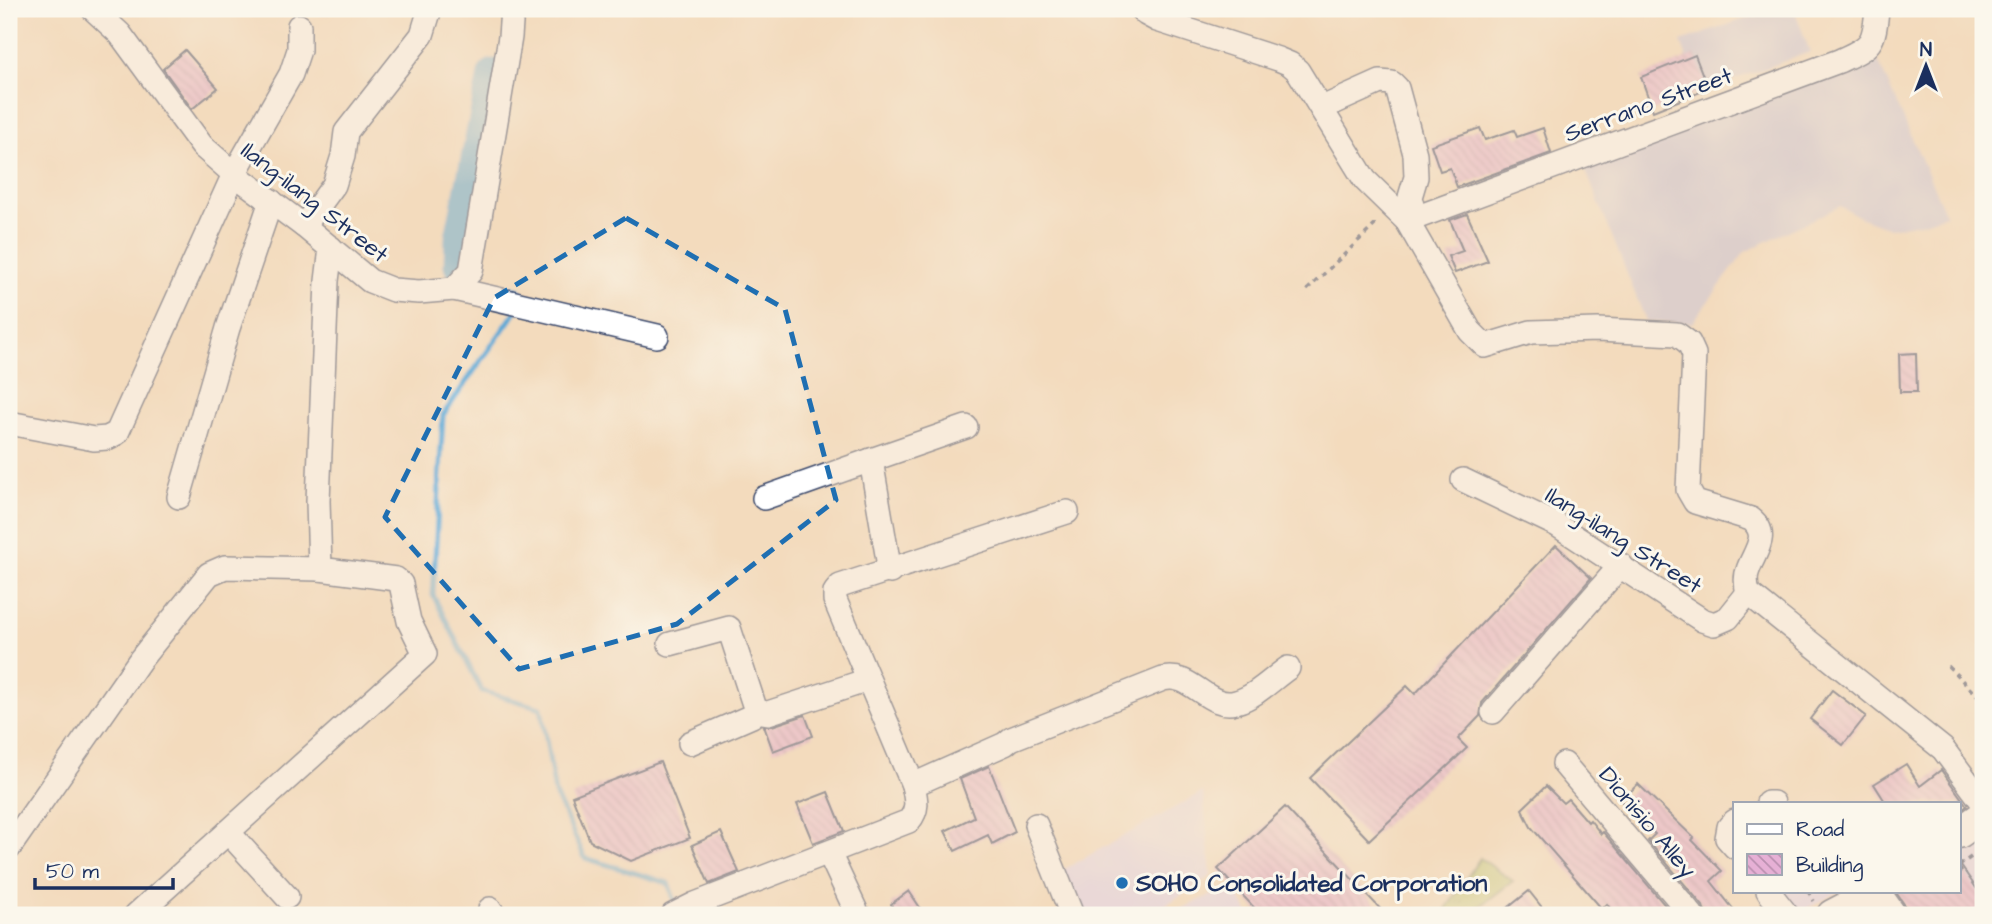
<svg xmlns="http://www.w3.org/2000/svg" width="1992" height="924" font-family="'Architects Daughter',sans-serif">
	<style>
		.built { fill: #dfd5f5 }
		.industrial { fill: #c3c1db }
		.grass { fill: url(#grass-tufts); stroke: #687a62; stroke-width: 2 }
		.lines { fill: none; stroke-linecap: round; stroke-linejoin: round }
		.stream { stroke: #5ca8d5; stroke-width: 5 }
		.river { stroke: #5ca8d5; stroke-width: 33 }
		.building { fill: url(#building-back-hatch) }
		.minor-casing { stroke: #3b496c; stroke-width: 26 }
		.major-casing { stroke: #3b496c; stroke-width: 33 }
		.path { stroke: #3b496c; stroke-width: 3.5; stroke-dasharray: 5 5; stroke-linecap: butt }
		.minor { stroke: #fff; stroke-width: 23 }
		.major { stroke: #fff; stroke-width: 30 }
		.marked { fill: none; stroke: #1f6fb2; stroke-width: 5; stroke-dasharray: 14 9; stroke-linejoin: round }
		.poi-dot { fill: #1f6fb2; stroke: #fbf7ec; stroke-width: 2.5 }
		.labels { text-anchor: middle; stroke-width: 6; stroke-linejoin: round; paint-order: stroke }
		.street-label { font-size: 24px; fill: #1b2f5e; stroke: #fbf7ec }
		.poi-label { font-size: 24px; font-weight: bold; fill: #1b2f5e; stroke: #fbf7ec; text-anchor: start }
	</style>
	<defs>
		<pattern id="grass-tufts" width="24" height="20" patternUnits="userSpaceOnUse" patternTransform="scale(1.75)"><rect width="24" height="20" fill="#b4c466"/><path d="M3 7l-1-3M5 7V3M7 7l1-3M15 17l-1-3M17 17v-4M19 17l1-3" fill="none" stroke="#92a057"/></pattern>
		<pattern id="building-back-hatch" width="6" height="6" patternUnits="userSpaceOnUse" patternTransform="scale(1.75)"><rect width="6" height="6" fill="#e6b0d5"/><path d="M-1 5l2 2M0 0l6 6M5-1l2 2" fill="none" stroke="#ba90b0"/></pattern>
	</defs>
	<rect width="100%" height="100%" fill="#fbf7ec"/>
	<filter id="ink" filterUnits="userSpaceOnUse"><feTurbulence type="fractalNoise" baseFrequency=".0143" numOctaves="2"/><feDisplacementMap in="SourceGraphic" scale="14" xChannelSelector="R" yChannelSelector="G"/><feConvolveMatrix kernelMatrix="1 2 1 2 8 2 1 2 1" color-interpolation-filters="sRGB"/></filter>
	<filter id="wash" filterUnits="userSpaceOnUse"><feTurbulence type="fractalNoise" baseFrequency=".00686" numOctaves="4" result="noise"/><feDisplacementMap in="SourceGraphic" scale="28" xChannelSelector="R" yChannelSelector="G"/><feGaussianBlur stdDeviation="1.57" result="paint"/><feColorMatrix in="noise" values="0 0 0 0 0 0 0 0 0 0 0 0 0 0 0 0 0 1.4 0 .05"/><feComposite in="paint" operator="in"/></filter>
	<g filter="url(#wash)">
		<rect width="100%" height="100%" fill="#f3dbbd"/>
		<!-- built -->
		<g class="built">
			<path d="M1203,792L1211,876L1150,915H1081L1061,871Z"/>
			<path d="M1983,832V915H1953L1936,891H1959V849Z"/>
			<path d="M1233,885L1249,915H1168Z"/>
			<path d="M1759,891H1840L1795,915Z"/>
		</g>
		<!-- industrial -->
		<g class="industrial">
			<path d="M1772,9H1794L1810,52L1700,92L1681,42Z"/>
			<path d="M1874,52L1946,215L1920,223L1889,228L1862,218L1840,206L1745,252L1692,323L1646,321L1582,161Z"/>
		</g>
		<!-- grass -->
		<path class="grass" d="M1480,858L1513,881L1474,911L1472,915H1442Z"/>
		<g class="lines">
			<!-- stream -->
			<g class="stream">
				<path d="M479,280L519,290L521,296"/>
				<path d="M516,311L443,415L433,595L482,691L541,708L555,794L585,858L668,883L677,906"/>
			</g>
			<!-- river -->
			<path class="river" d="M460,265L461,238L494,75"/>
		</g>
		<g id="blocks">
			<!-- building -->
			<g class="building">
				<path d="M185,50L218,88L192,109L163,69Z"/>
				<path d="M1695,55L1708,89L1653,111L1641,77Z"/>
				<path d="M1480,128L1485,140L1514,130L1517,137L1543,128L1551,153L1457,187L1450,168L1440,171L1431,145Z"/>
				<path d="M1467,214L1488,261L1455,273L1448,256L1463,251L1450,220Z"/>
				<path d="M1916,353L1917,392H1900L1899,354Z"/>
				<path d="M1556,545L1591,578L1482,703L1480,716L1458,739L1467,748L1369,840L1310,778L1407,686L1415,694Z"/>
				<path d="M1832,690L1866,716L1843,745L1810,719Z"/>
				<path d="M805,715L813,736L773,751L764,726H772Z"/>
				<path d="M660,762L690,838L631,861L590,841L572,796Z"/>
				<path d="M1906,764L1920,786L1941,770L1967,806L1959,812V803H1886L1874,784Z"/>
				<path d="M989,766L1015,832L992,844L988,835L955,851L945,831L974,817L960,779Z"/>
				<path d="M1638,784L1694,838L1692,840L1722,871L1711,881L1738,915H1706L1703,906L1648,841L1655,834L1621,801Z"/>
				<path d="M1546,786L1563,803L1568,799L1588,822L1590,820L1601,834L1603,832L1669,910L1661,915H1615L1607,904L1602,909L1531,827L1522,809Z"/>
				<path d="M828,792L844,831L813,843L797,804Z"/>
				<path d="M1285,807L1386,915H1261L1218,869Z"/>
				<path d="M721,832L739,872L709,884L692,845Z"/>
				<path d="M1959,863L1983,898V915H1909L1906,907L1895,891H1959Z"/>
				<path d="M909,891L925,915H896L891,904Z"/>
				<path d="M1529,891L1548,915H1499Z"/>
			</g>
		</g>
	</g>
	<g filter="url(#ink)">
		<use href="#blocks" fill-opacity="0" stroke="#3b496c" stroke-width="2"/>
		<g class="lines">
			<!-- minor casing -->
			<g class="minor-casing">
				<g id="minor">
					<path d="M93,9L120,34L202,146L234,174L304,226L370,281L393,290L419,292L454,289L471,271L510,37L512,9"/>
					<path d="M1142,9L1146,14L1157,20L1278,59L1290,64L1298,71L1365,180L1407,221L1470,331L1485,346L1531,332L1598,330L1677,334L1689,343L1694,354L1688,490L1695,502L1751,519C1771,535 1754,552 1748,570C1745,577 1746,585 1748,593L1943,749L1983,803"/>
					<path d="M1322,108L1380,82L1392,83L1397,88L1415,154L1416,177L1410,197L1415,218"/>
					<path d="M1407,221L1839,61C1871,46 1874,46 1877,9"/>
					<path d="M304,226L334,185L343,156L346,132L422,35L430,9"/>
					<path d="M454,289L657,336"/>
					<path d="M9,423L94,439L107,438L117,433L234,174L291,74L299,50V26"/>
					<path d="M871,460L966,427"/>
					<path d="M1463,480L1557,525L1702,620L1714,624L1728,618L1748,593"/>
					<path d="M179,497L228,328L271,201"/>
					<path d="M764,498L871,460L890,572"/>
					<path d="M670,644L729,628L756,711L768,713L868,680"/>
					<path d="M1493,712L1621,565"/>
					<path d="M690,743L752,716L756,711"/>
					<path d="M1564,764L1692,915"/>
					<path d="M913,785L1005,744L1011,739L1163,679C1191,671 1208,710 1236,702C1255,697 1272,679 1288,668"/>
					<path d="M1768,803H1773"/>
					<path d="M1735,821L1729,827L1727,838L1735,847"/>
					<path d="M1036,825L1072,915"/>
					<path d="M228,832L287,897"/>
					<path d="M9,848L140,660L209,574L225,567L320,569"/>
					<path d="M829,853L858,915"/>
					<path d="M1768,891L1787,915"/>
					<path d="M1878,891L1895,915"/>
					<path d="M490,909L494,915"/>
					<path d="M136,915L425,654L409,621L401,584L396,579L320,569L318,501L327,281L331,248"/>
					<path d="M673,915L695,904L909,821C919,809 916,799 913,785L835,600V592L840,586L1067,512"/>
				</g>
			</g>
			<!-- major casing -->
			<g class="major-casing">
				<g id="major">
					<path d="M1959,833L1983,816"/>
					<path d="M1832,915L1878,891"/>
				</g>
			</g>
			<!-- path -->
			<g class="path">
				<path d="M1307,290L1378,222"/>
				<path d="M1948,666L1983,702"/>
				<path d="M1959,866L1983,848"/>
				<path d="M1959,868L1964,876"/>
				<path d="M1808,891L1814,901"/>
			</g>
			<!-- minor -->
			<use href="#minor" class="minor"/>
			<!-- major -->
			<use href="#major" class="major"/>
		</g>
	</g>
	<!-- marked area -->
	<path d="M0 0H1992V924H0ZM626,218L785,309L836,500L677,624L519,669L385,517L494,298Z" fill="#f3dbbd" fill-opacity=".55" fill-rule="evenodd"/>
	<path class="marked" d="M626,218L785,309L836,500L677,624L519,669L385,517L494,298Z"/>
	<!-- markers -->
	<circle class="poi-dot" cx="1122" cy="883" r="7"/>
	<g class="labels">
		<!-- street labels -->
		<g class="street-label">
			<text transform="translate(1648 104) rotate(-20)" y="8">Serrano Street</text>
			<text transform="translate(315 202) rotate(38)" y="8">Ilang-ilang Street</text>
			<text transform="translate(1624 540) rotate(32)" y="8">Ilang-ilang Street</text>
			<text transform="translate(1648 822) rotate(50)" y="8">Dionisio Alley</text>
		</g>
		<!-- poi labels -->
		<g class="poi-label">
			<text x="1136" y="891">SOHO Consolidated Corporation</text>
		</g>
	</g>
	<!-- margin -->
	<rect width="1992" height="924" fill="none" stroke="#fbf7ec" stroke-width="35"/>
	<!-- legend -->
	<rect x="1733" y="802" width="228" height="91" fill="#fbf7ec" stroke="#a1a7b3" stroke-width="2"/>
	<rect x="1747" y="824" width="35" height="10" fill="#ffffff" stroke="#a1a7b3" stroke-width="2"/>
	<text x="1796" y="836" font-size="21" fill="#1b2f5e">Road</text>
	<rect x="1747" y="854" width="35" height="21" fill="url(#building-back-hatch)" stroke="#a1a7b3" stroke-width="2"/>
	<text x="1796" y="872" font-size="21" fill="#1b2f5e">Building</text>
	<!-- north arrow -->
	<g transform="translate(1926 66)" stroke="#fbf7ec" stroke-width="5" paint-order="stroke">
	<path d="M0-5L12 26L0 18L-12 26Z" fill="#1b2f5e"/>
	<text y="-10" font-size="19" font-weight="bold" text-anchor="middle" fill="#1b2f5e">N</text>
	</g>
	<!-- scale -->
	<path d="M35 878v10h138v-10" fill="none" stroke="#1b2f5e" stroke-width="3.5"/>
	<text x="46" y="878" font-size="21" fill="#1b2f5e" stroke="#fbf7ec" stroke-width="5" paint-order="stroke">50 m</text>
</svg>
